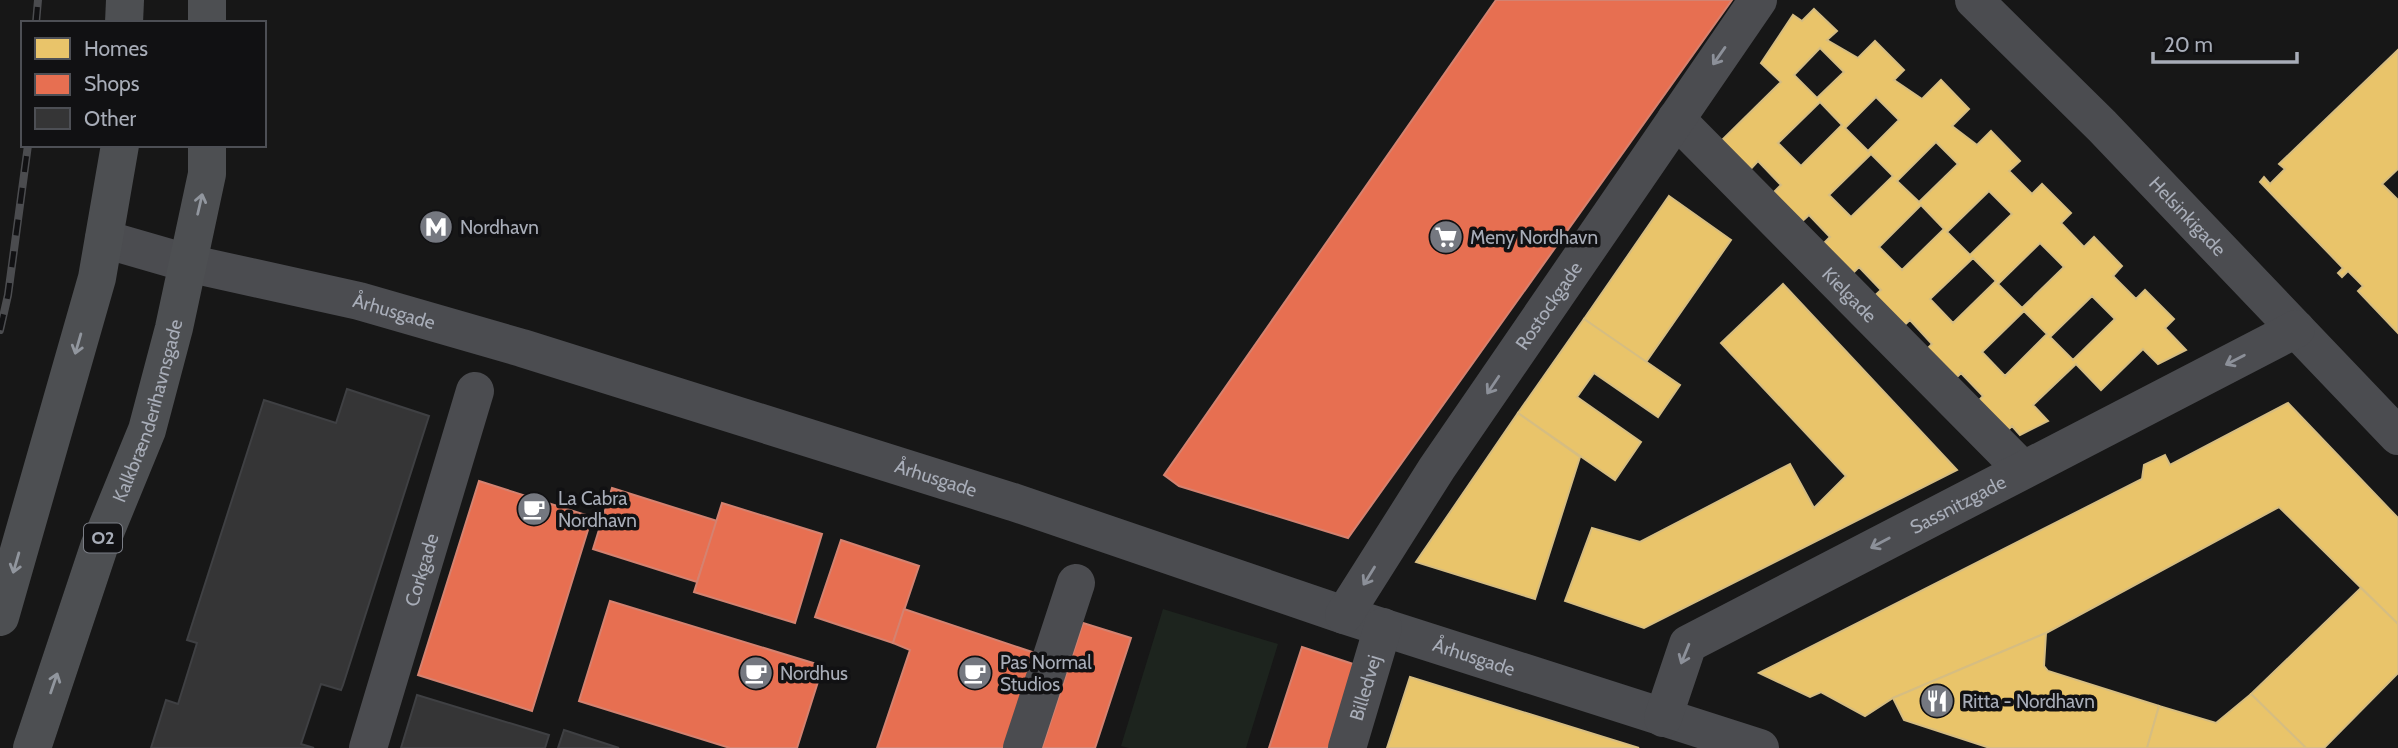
<svg xmlns="http://www.w3.org/2000/svg" width="2398" height="748" font-family="Cabin,sans-serif">
	<style>
		.green { fill: #1d241e }
		.homes { fill: #e9c46a; stroke: #d6bd81; stroke-width: 2; fill-rule: evenodd }
		.shops { fill: #e76f51; stroke: #d48270; stroke-width: 2 }
		.building { fill: #353536; stroke: #3f4043; stroke-width: 2 }
		.lines { fill: none; stroke-linecap: round; stroke-linejoin: round }
		.minor { stroke: #4b4c50; stroke-width: 38 }
		.primary { stroke: #4d4f52; stroke-width: 38 }
		.rail-casing { stroke: #4b4c4f; stroke-width: 8 }
		.rail { stroke: #111113; stroke-width: 5; stroke-dasharray: 16; stroke-linecap: butt }
		.oneway { stroke: #8c9099 }
		.oneway2 { stroke: #91969e }
		.labels { text-anchor: middle; stroke-width: 7; stroke-linejoin: round; paint-order: stroke }
		.shield { fill: #111113; stroke: #7b7e86; stroke-width: 2 }
		.shield-label { font-size: 18px; font-weight: bold; fill: #a8adb8 }
		.street-label { font-size: 19px; fill: #a8adb8; stroke: #111113 }
		.poi-label { font-size: 19px; fill: #a8adb8; stroke: #111113; text-anchor: start }
	</style>
	<rect width="100%" height="100%" fill="#171717"/>
	<!-- green -->
	<path class="green" d="M1163,609L1278,644L1246,748H1129L1121,746Z"/>
	<!-- homes -->
	<g class="homes">
		<path d="M1814,9L1837,31L1827,40L1858,58L1875,41L1904,70L1894,80L1922,99L1941,80L1969,109L1952,126L1977,145L1991,131L2020,161L2009,171L2032,194L2042,184L2071,213L2061,223L2084,247L2094,237L2122,266L2113,276L2136,299L2145,290L2174,319L2165,328L2186,350L2158,364L2143,349L2101,390L2076,364L2033,405L2048,421L2020,435L2012,426L2003,435L1974,406L1983,396L1961,373L1952,382L1923,353L1932,344L1910,320L1900,329L1871,299L1881,290L1859,267L1849,277L1820,247L1830,237L1809,215L1798,225L1770,196L1781,185L1758,161L1747,173L1719,143L1781,82L1761,63L1793,15L1802,21ZM1820,48L1844,72L1817,98L1794,75ZM1876,97L1899,120L1868,151L1845,128ZM1820,102L1842,125L1801,166L1778,143ZM1936,142L1958,164L1919,202L1897,181ZM1871,154L1893,176L1851,217L1829,195ZM1989,191L2012,214L1970,255L1947,232ZM1921,205L1944,229L1902,270L1879,247ZM2040,243L2064,267L2022,308L1998,284ZM1973,258L1996,281L1953,323L1930,299ZM2092,296L2115,319L2073,360L2050,337ZM2024,311L2047,334L2005,376L1982,352Z"/>
		<path d="M2398,50V169L2382,184L2398,200V333L2358,291L2363,286L2348,271L2342,277L2338,273L2343,268L2260,182L2264,177L2270,184L2285,169L2279,164Z"/>
		<path d="M1669,196L1731,240L1646,362L1584,319Z"/>
		<path d="M1783,284L1957,470L1644,628L1565,601L1592,528L1640,542L1790,464L1814,508L1846,476L1721,343Z"/>
		<path d="M1584,319L1680,385L1658,417L1594,373L1577,397L1641,442L1615,480L1518,413Z"/>
		<path d="M2288,403L2398,518V624L2279,507L2046,633L1893,698L1865,716L1821,692L1810,697L1759,673L2142,479L2144,465L2165,455L2170,465Z"/>
		<path d="M1518,413L1580,457L1535,599L1416,562Z"/>
		<path d="M2361,588L2398,624V673L2324,748H2306L2251,694Z"/>
		<path d="M2046,633L2044,666L2048,671L2159,706L2147,748H1990L1904,720L1893,698Z"/>
		<path d="M1410,677L1639,748H1387Z"/>
		<path d="M2251,694L2306,748H2147L2159,706L2216,723Z"/>
	</g>
	<!-- shops -->
	<g class="shops">
		<path d="M1496,0H1732L1348,538L1179,486L1164,475Z"/>
		<path d="M479,481L592,517L532,711L418,675Z"/>
		<path d="M612,488L717,521L697,582L593,549Z"/>
		<path d="M722,503L822,534L795,623L694,592Z"/>
		<path d="M841,540L919,566L893,643L815,617Z"/>
		<path d="M610,601L823,666L797,748H730L579,701Z"/>
		<path d="M904,609L1041,655L1010,748H877L910,650L893,643Z"/>
		<path d="M1083,623L1131,638L1095,748H1042Z"/>
		<path d="M1302,647L1359,666L1333,748H1269Z"/>
	</g>
	<!-- building -->
	<g class="building">
		<path d="M347,389L429,416L343,685L341,690L321,684L301,744L314,748H151L166,700L178,704L197,643L187,640L264,400L336,423Z"/>
		<path d="M417,695L549,735L545,748H401Z"/>
		<path d="M564,730L619,748H558Z"/>
	</g>
	<g class="lines">
		<!-- minor -->
		<g class="minor">
			<path id="s1" d="M1974,0L2102,126L2398,436"/>
			<path id="s2" d="M1676,119L2022,469"/>
			<path id="s3" d="M104,239L187,263L359,301L522,348L1013,502L1344,615L1760,748"/>
			<path id="s4" d="M1344,615L1437,468L1758,0"/>
			<path id="s5" d="M1663,718L1688,644L2296,329"/>
			<path id="s6" d="M368,748L475,391"/>
			<path d="M1022,748L1076,583"/>
			<path id="s7" d="M1347,748L1383,627"/>
		</g>
		<!-- primary -->
		<g class="primary">
			<path d="M124,23L125,0"/>
			<path d="M207,23V0"/>
			<path d="M0,617L97,278L120,145"/>
			<path id="s8" d="M32,748L99,547L147,430L174,328L207,174V145"/>
		</g>
		<!-- rail casing -->
		<g class="rail-casing">
			<g id="rail">
				<path d="M36,23L38,0"/>
				<path d="M0,330L8,295L28,145"/>
			</g>
		</g>
		<!-- rail -->
		<use href="#rail" class="rail"/>
	</g>
	<!-- one-way arrows -->
	<defs><path id="oneway-shaft" d="M-6 0H5M1.5-3L5.5 0L1.5 3" fill="none" stroke-width="1.6" stroke-linecap="round" stroke-linejoin="round" transform="scale(1.75)"/></defs>
	<g class="oneway">
		<use href="#oneway-shaft" transform="translate(1719 56) rotate(125)"/>
		<use href="#oneway-shaft" transform="translate(2235 360) rotate(153)"/>
		<use href="#oneway-shaft" transform="translate(1493 385) rotate(124)"/>
		<use href="#oneway-shaft" transform="translate(1880 543) rotate(152)"/>
		<use href="#oneway-shaft" transform="translate(1369 576) rotate(122)"/>
		<use href="#oneway-shaft" transform="translate(1685 654) rotate(112)"/>
	</g>
	<g class="oneway2">
		<use href="#oneway-shaft" transform="translate(200 204) rotate(-77)"/>
		<use href="#oneway-shaft" transform="translate(78 344) rotate(106)"/>
		<use href="#oneway-shaft" transform="translate(16 563) rotate(106)"/>
		<use href="#oneway-shaft" transform="translate(54 683) rotate(-71)"/>
	</g>
	<!-- icons -->
	<defs>
		<g id="metro-disc" transform="scale(1.75)"><circle r="9.5" fill="#757880" stroke="#111113"/><path d="M-5.5 5V-5H-3L0 0L3-5H5.5V5H3V-.5L0 4L-3-.5V5Z" fill="#fff"/></g>
		<g id="supermarket-disc" transform="scale(1.75)"><circle r="9.5" fill="#757880" stroke="#111113"/><path d="M-6-5.5h2.5l.6 2H6L4.5 2H-2.5L-4.4-4H-6ZM-1.5 3.2a1.3 1.3 0 1 0 .1 0ZM3 3.2a1.3 1.3 0 1 0 .1 0Z" fill="#fff"/></g>
		<g id="cafe-disc" transform="scale(1.75)"><circle r="9.5" fill="#757880" stroke="#111113"/><path d="M-5.5-4.5H6V0H3Q3 3.5 0 3.5H-2.5Q-5.5 3.5-5.5 0ZM3-3.2v2h1.7v-2ZM-6 4.5H4V6H-6Z" fill="#fff"/></g>
		<g id="restaurant-disc" transform="scale(1.75)"><circle r="9.5" fill="#757880" stroke="#111113"/><path d="M-5-6h1v4h1v-4h1v4h1v-4h1v5L-1.5 .5V6h-2V.5L-5-1ZM5-6V6H3V1.5H1.5Q1.5-4 5-6Z" fill="#fff"/></g>
	</defs>
	<g fill-rule="evenodd">
		<use href="#metro-disc" x="436" y="227"/>
		<use href="#supermarket-disc" x="1446" y="237"/>
		<use href="#cafe-disc" x="534" y="509"/>
		<use href="#cafe-disc" x="756" y="673"/>
		<use href="#cafe-disc" x="975" y="673"/>
		<use href="#restaurant-disc" x="1937" y="701"/>
	</g>
	<g class="labels">
		<!-- shield labels -->
		<rect class="shield" x="84" y="523.5" width="38" height="29" rx="5"/>
		<g class="shield-label">
			<text x="103" y="544">O2</text>
		</g>
		<!-- street labels -->
		<g class="street-label">
			<text dy="7" stroke="none"><textPath href="#s1" startOffset="304">Helsinkigade</textPath></text>
			<text dy="7" stroke="none"><textPath href="#s2" startOffset="247">Kielgade</textPath></text>
			<text dy="7" stroke="none"><textPath href="#s4" startOffset="371">Rostockgade</textPath></text>
			<text dy="7" stroke="none"><textPath href="#s3" startOffset="299">Århusgade</textPath></text>
			<text dy="7" stroke="none"><textPath href="#s8" startOffset="357">Kalkbrænderihavnsgade</textPath></text>
			<text dy="7" stroke="none"><textPath href="#s3" startOffset="866">Århusgade</textPath></text>
			<text dy="7" stroke="none"><textPath href="#s5" startOffset="382">Sassnitzgade</textPath></text>
			<text dy="7" stroke="none"><textPath href="#s6" startOffset="186">Corkgade</textPath></text>
			<text dy="7" stroke="none"><textPath href="#s3" startOffset="1433">Århusgade</textPath></text>
			<text dy="7" stroke="none"><textPath href="#s7" startOffset="63">Billedvej</textPath></text>
		</g>
		<!-- poi labels -->
		<g class="poi-label">
			<text x="460" y="234">Nordhavn</text>
			<text x="1470" y="244">Meny Nordhavn</text>
			<text x="558" y="505">La Cabra<tspan x="558" dy="22">Nordhavn</tspan></text>
			<text x="1000" y="669">Pas Normal<tspan x="1000" dy="22">Studios</tspan></text>
			<text x="780" y="680">Nordhus</text>
			<text x="1962" y="708">Ritta - Nordhavn</text>
		</g>
	</g>
	<!-- legend -->
	<rect x="21" y="21" width="245" height="126" fill="#111113" stroke="#4d4f55" stroke-width="2"/>
	<rect x="35" y="38" width="35" height="21" fill="#e9c46a" stroke="#4d4f55" stroke-width="2"/>
	<text x="84" y="56" font-size="21" fill="#a8adb8">Homes</text>
	<rect x="35" y="74" width="35" height="21" fill="#e76f51" stroke="#4d4f55" stroke-width="2"/>
	<text x="84" y="91" font-size="21" fill="#a8adb8">Shops</text>
	<rect x="35" y="108" width="35" height="21" fill="#353536" stroke="#4d4f55" stroke-width="2"/>
	<text x="84" y="126" font-size="21" fill="#a8adb8">Other</text>
	<!-- scale -->
	<path d="M2153 52v10h144v-10" fill="none" stroke="#a8adb8" stroke-width="3.5"/>
	<text x="2164" y="52" font-size="21" fill="#a8adb8" stroke="#111113" stroke-width="5" paint-order="stroke">20 m</text>
</svg>
